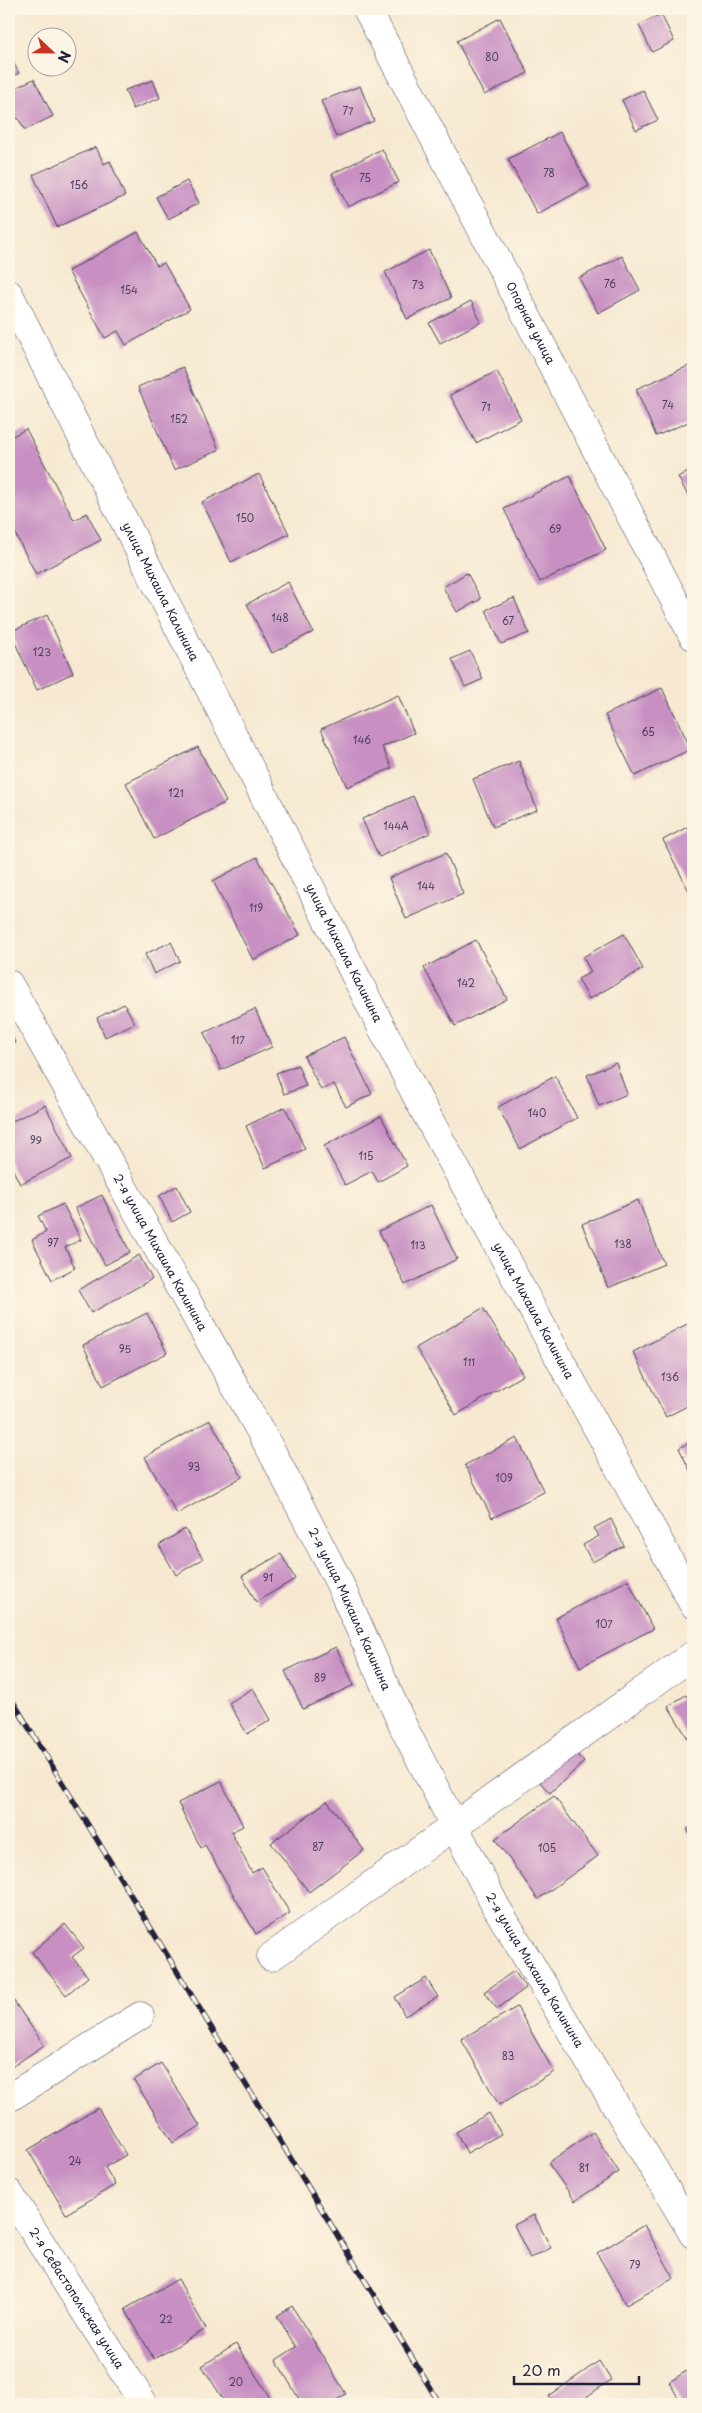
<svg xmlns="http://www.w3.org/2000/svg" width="702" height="2413" font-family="'Playpen Sans',sans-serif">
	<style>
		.building { fill: #c78fc2 }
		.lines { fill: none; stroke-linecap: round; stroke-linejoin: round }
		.minor-casing { stroke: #424052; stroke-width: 29 }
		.minor { stroke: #fff; stroke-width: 28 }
		.rail-casing { stroke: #22223b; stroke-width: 5.5 }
		.rail { stroke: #fcf5e5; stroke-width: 4; stroke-dasharray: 11; stroke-linecap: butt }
		.labels { text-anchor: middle; stroke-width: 4.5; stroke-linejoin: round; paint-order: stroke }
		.number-label { font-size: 10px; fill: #4b3d5d }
		.street-label { font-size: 12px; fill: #22223b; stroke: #fcf5e5 }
	</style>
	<rect width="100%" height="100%" fill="#fcf5e5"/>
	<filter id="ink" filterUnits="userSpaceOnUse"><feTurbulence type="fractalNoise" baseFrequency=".02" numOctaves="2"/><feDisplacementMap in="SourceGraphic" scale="10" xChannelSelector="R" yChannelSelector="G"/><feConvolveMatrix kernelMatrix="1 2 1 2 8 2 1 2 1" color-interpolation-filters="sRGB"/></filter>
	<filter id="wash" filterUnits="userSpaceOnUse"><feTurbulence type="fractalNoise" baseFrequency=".0096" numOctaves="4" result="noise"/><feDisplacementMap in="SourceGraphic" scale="20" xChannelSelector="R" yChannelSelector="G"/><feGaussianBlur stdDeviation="1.12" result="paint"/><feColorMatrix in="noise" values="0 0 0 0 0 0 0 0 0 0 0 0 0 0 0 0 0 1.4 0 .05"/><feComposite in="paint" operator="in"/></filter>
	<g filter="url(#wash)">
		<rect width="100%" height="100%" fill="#f7e9d1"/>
		<g id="blocks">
			<!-- building -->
			<g class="building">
				<path d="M661,14L674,41L652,52L639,25Z"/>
				<path d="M500,18L528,73L484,95L457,41Z"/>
				<path d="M9,55L19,73L9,78Z"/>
				<path d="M34,79L53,116L25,130L18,118L9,123V91Z"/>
				<path d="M153,80L160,98L133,109L125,90Z"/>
				<path d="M360,86L374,121L336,137L321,101Z"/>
				<path d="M643,90L658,120L636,130L622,100Z"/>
				<path d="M560,132L589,186L537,214L508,159Z"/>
				<path d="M96,147L104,164L110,161L125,196L57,227L33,175Z"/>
				<path d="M382,149L399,182L348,207L332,174Z"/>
				<path d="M187,181L199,203L168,219L156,197Z"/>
				<path d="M138,232L157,266L164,263L190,309L126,345L118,331L105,338L68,271Z"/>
				<path d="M429,250L451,298L407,319L385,272Z"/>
				<path d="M622,256L640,290L598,313L579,278Z"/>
				<path d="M471,301L481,322L440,343L429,323Z"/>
				<path d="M693,364V420L656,436L636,389Z"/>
				<path d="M183,367L219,450L174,470L138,387Z"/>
				<path d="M497,371L521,419L476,443L450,395Z"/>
				<path d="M26,429L74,520L87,513L101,540L36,574L9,522V438Z"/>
				<path d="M693,468V505L678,477Z"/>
				<path d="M259,474L289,534L231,562L202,502Z"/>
				<path d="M570,476L606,550L540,582L504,509Z"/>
				<path d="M467,573L481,599L457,612L443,587Z"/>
				<path d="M288,582L313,632L272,653L247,604Z"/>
				<path d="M514,598L529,633L501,644L486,610Z"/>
				<path d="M47,615L73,673L37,690L10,632Z"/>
				<path d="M470,651L483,679L465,687L452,659Z"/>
				<path d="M662,688L691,749L635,776L605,715Z"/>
				<path d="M398,695L414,733L382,747L392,768L347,787L321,729Z"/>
				<path d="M198,747L226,802L154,839L126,783Z"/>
				<path d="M519,761L537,810L493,827L473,779Z"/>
				<path d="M413,796L430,833L379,857L362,819Z"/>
				<path d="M693,824V894L691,895L663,840Z"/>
				<path d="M446,853L463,894L406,919L389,878Z"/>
				<path d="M257,857L300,935L253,960L213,881Z"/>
				<path d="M624,934L643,969L589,999L578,979L591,972L583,957Z"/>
				<path d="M476,940L507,999L455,1026L424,968Z"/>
				<path d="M171,942L180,961L154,974L145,954Z"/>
				<path d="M124,1004L135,1023L105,1037L97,1018Z"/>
				<path d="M255,1009L272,1047L221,1070L204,1033Z"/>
				<path d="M9,1029L15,1043L9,1046Z"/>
				<path d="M344,1037L372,1094L346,1107L334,1084L321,1090L304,1056Z"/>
				<path d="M616,1063L627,1094L599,1106L587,1075Z"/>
				<path d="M298,1065L306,1086L284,1094L276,1073Z"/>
				<path d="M555,1076L577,1118L520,1149L498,1107Z"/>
				<path d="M45,1105L72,1158L20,1184L9,1162V1123Z"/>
				<path d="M285,1107L305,1149L265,1168L246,1126Z"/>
				<path d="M381,1116L407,1166L378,1182L372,1171L345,1185L324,1146Z"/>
				<path d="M177,1186L190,1212L172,1222L159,1196Z"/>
				<path d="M102,1195L130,1252L105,1265L75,1208Z"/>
				<path d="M638,1200L664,1264L608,1288L582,1224Z"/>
				<path d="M63,1204L81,1240L65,1247L75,1268L52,1280L32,1240L46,1232L38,1216Z"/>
				<path d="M431,1205L457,1259L405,1285L379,1231Z"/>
				<path d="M139,1255L152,1279L91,1313L78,1290Z"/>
				<path d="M483,1308L523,1375L456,1415L416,1348Z"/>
				<path d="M147,1313L167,1353L103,1386L83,1345Z"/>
				<path d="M693,1321V1403L666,1417L633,1352Z"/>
				<path d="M210,1420L242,1477L177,1514L145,1457Z"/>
				<path d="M517,1438L544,1492L492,1518L465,1465Z"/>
				<path d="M693,1441V1477L679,1448Z"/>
				<path d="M611,1519L624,1546L592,1562L583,1545L599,1536L594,1528Z"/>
				<path d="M185,1529L203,1559L176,1575L159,1545Z"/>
				<path d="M281,1554L295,1579L256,1602L242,1576Z"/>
				<path d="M628,1580L653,1629L580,1667L556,1618Z"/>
				<path d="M336,1647L354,1685L303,1709L285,1671Z"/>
				<path d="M253,1688L271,1720L247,1734L229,1703Z"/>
				<path d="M686,1695L693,1707V1740L690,1742L668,1706Z"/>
				<path d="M572,1749L584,1762L550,1793L537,1779Z"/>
				<path d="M221,1781L243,1826L231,1832L252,1873L262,1867L290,1913L256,1934L205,1845L201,1848L178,1803Z"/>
				<path d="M554,1796L598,1856L538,1899L495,1839Z"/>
				<path d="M327,1801L364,1850L309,1892L271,1843Z"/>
				<path d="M693,1825V1841L687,1829Z"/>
				<path d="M65,1924L84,1948L72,1957L88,1977L66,1995L32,1952Z"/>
				<path d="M514,1971L526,1988L497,2009L484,1992Z"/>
				<path d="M426,1978L438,1997L405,2016L395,1997Z"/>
				<path d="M11,1997L44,2045L9,2069V1999Z"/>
				<path d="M517,2007L554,2072L499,2105L461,2039Z"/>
				<path d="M161,2063L200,2126L173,2143L134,2080Z"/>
				<path d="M98,2108L126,2155L105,2167L115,2185L66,2214L28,2150Z"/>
				<path d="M489,2113L501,2134L467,2153L456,2132Z"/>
				<path d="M593,2132L619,2172L575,2201L548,2163Z"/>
				<path d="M534,2215L551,2248L530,2258L514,2225Z"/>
				<path d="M644,2225L674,2278L626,2305L597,2253Z"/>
				<path d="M178,2279L206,2329L154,2359L125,2309Z"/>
				<path d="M292,2306L346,2394L330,2404H302L276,2360L296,2347L277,2316Z"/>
				<path d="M236,2344L274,2404H215L223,2399L202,2366Z"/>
				<path d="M599,2361L611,2380L576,2404H555L549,2396Z"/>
				<path d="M693,2367V2404H682L669,2382Z"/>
			</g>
		</g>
	</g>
	<g filter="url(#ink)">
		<use href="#blocks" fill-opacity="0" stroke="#424052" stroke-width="1"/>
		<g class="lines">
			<!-- minor casing -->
			<g class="minor-casing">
				<g id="minor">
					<path id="s1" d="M367,9L693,636"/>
					<path id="s2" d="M9,294L418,1099L693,1604"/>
					<path id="s3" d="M9,984L272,1452L338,1580L403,1726L495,1905L693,2234"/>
					<path d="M271,1957L693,1655"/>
					<path d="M9,2098L140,2016"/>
					<path id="s4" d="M9,2193L144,2404"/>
				</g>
			</g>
			<!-- minor -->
			<use href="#minor" class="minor"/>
			<!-- rail casing -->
			<g class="rail-casing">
				<path id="rail" d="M9,1695L440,2404"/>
			</g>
			<!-- rail -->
			<use href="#rail" class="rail"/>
		</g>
	</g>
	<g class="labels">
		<!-- number labels -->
		<g class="number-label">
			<text x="492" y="61">80</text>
			<text x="348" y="115">77</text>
			<text x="549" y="177">78</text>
			<text x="365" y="182">75</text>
			<text x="79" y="189">156</text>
			<text x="610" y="288">76</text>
			<text x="418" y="289">73</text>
			<text x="129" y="294">154</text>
			<text x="668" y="409">74</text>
			<text x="486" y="411">71</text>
			<text x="179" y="423">152</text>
			<text x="245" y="522">150</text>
			<text x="555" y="533">69</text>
			<text x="280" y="622">148</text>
			<text x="508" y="625">67</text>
			<text x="42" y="656">123</text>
			<text x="648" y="736">65</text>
			<text x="362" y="744">146</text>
			<text x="176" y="797">121</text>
			<text x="396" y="830">144А</text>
			<text x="426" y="890">144</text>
			<text x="256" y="912">119</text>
			<text x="466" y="987">142</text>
			<text x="238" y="1044">117</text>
			<text x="537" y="1117">140</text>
			<text x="36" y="1144">99</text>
			<text x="366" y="1160">115</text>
			<text x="53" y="1247">97</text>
			<text x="623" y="1248">138</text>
			<text x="418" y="1249">113</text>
			<text x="125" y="1353">95</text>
			<text x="469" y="1366">111</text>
			<text x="670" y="1381">136</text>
			<text x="194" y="1471">93</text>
			<text x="504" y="1482">109</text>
			<text x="268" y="1582">91</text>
			<text x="604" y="1628">107</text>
			<text x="320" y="1682">89</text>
			<text x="318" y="1851">87</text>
			<text x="547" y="1852">105</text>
			<text x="508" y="2060">83</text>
			<text x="75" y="2165">24</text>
			<text x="584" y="2172">81</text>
			<text x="635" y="2269">79</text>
			<text x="166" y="2323">22</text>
			<text x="236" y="2386">20</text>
		</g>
		<!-- street labels -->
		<g class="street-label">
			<text dy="4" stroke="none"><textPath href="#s1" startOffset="354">Опорная улица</textPath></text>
			<text dy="4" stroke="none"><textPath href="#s2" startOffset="334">улица Михаила Калинина</textPath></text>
			<text dy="4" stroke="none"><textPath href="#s2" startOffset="739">улица Михаила Калинина</textPath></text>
			<text dy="4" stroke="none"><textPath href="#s3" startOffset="308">2-я улица Михаила Калинина</textPath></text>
			<text dy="4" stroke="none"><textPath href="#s2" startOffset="1144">улица Михаила Калинина</textPath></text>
			<text dy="4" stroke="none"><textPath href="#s3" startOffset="712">2-я улица Михаила Калинина</textPath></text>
			<text dy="4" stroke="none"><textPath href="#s3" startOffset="1118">2-я улица Михаила Калинина</textPath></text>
			<text dy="4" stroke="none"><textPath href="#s4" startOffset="125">2-я Севастопольская улица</textPath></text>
		</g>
	</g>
	<!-- margin -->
	<rect width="702" height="2413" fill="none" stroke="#fcf5e5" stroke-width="30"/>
	<!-- north arrow -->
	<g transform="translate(52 52) rotate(112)"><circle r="24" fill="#fcf5e5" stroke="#a5a1a1"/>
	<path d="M0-4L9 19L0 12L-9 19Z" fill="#c8321e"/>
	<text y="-8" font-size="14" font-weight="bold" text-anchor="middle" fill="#22223b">N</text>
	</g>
	<!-- scale -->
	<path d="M514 2376v8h125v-8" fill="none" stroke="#22223b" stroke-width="2.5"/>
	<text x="522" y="2376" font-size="15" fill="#22223b" stroke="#fcf5e5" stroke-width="4" paint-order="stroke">20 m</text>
</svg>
